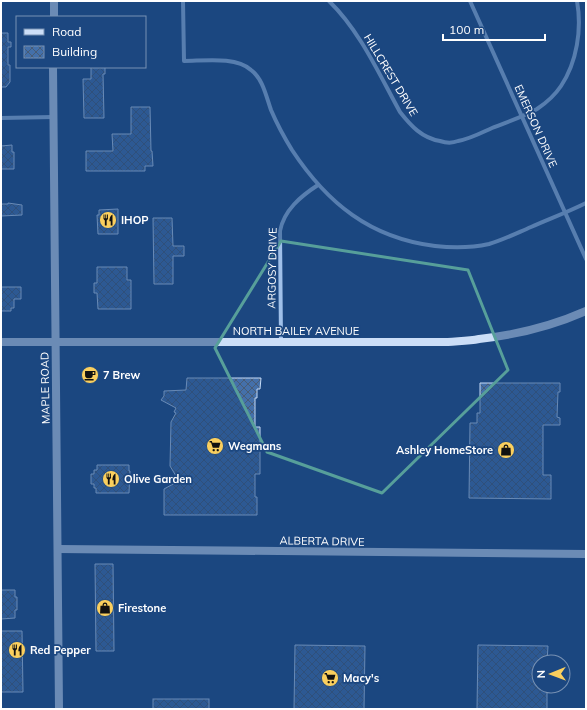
<svg xmlns="http://www.w3.org/2000/svg" width="587" height="710" font-family="Mulish,sans-serif">
	<style>
		.building { fill: url(#building-cross-hatch); stroke: #c5dbf7 }
		.lines { fill: none; stroke-linecap: round; stroke-linejoin: round }
		.street { stroke: #a0c0e9; stroke-width: 4 }
		.secondary { stroke: #ccdef7; stroke-width: 8 }
		.marked { fill: none; stroke: #579f9a; stroke-width: 3; stroke-linejoin: round }
		.labels { text-anchor: middle; stroke-width: 3.5; stroke-linejoin: round; paint-order: stroke }
		.street-label { font-size: 11px; fill: #fff; stroke: #1c4780 }
		.poi-label { font-size: 11px; font-weight: bold; fill: #fff; stroke: #1c4780; text-anchor: start }
	</style>
	<defs>
		<pattern id="building-cross-hatch" width="8" height="8" patternUnits="userSpaceOnUse"><rect width="8" height="8" fill="#4470aa"/><path d="M0 0l8 8M0 8l8-8" fill="none" stroke="#485c76"/></pattern>
	</defs>
	<rect width="100%" height="100%" fill="#1c4780"/>
	<!-- building -->
	<g class="building">
		<path d="M1,33H8V42H11V47H8V65H10V82L6,87H1Z"/>
		<path d="M91,67H105V74H103L104,118H84L83,79H91Z"/>
		<path d="M131,107H150L151,151H152L153,166H145V171H86V151H113L112,134H131Z"/>
		<path d="M12,145V152H14V169H1V146Z"/>
		<path d="M8,203L22,205V215L1,216V204H8Z"/>
		<path d="M118,209V234H98L97,215H99V210Z"/>
		<path d="M153,218H172L173,246H184V256H173V284H154Z"/>
		<path d="M97,267H127V280H131V309H98L97,293H94V283H97Z"/>
		<path d="M1,287H21V299H14V308H11V311H1Z"/>
		<path d="M187,378H261L260,389H257V398H255V427H260V474H255V497H257V515H164V489L175,483L173,478L176,476L170,466L171,422L176,413L174,412L176,408L161,400L164,396V391L186,390Z"/>
		<path d="M480,383H560V392H558L557,417L560,418V425H543V475H551V499L469,498L470,423H477V413H480Z"/>
		<path d="M97,465H129V471H130L129,493H96V488H94V484H91V474H94V470H97Z"/>
		<path d="M95,564H113L114,651H96Z"/>
		<path d="M1,590H15V597H17V610H15V618L1,619Z"/>
		<path d="M1,631H22L23,692H1Z"/>
		<path d="M295,645L365,646L364,709H294Z"/>
		<path d="M478,645L548,646L547,662H539V686H547V709H477Z"/>
		<rect x="153" y="699" width="56" height="10"/>
	</g>
	<g class="lines">
		<!-- street -->
		<g class="street">
			<path d="M183,1L184,61C203,61 236,56 251,70C263,79 266,96 271,110C277,124 284,137 292,150C327,203 370,238 435,246C453,248 471,248 489,244C503,240 517,233 531,227C549,219 568,212 586,203"/>
			<path d="M329,1C360,31 379,74 400,112C411,126 422,138 440,141C446,143 453,143 458,141C470,139 481,133 492,128C507,122 523,117 537,109C546,103 555,95 561,86C577,62 582,29 577,1"/>
			<path d="M470,1L586,259"/>
			<path d="M1,118L53,117"/>
			<path d="M281,342L280,231C284,210 301,196 318,185"/>
		</g>
		<!-- secondary -->
		<g class="secondary">
			<path d="M54,17V1"/>
			<path d="M53,67L59,709"/>
			<path d="M1,342H448C459,341 469,341 479,339C516,335 552,326 586,311"/>
			<path d="M58,549L586,554"/>
		</g>
	</g>
	<!-- marked area -->
	<path d="M0 0H587V710H0ZM281,241L468,270L508,370L382,493L267,452L215,348Z" fill="#1c4780" fill-opacity=".55" fill-rule="evenodd"/>
	<path class="marked" d="M281,241L468,270L508,370L382,493L267,452L215,348Z"/>
	<!-- icons -->
	<defs>
		<g id="restaurant-disc" transform="scale(0.9)"><circle r="9.5" fill="#facf5e" stroke="#1c4780"/><path d="M-5-6h1v4h1v-4h1v4h1v-4h1v5L-1.5 .5V6h-2V.5L-5-1ZM5-6V6H3V1.5H1.5Q1.5-4 5-6Z" fill="#111"/></g>
		<g id="cafe-disc" transform="scale(0.9)"><circle r="9.5" fill="#facf5e" stroke="#1c4780"/><path d="M-5.5-4.5H6V0H3Q3 3.5 0 3.5H-2.5Q-5.5 3.5-5.5 0ZM3-3.2v2h1.7v-2ZM-6 4.5H4V6H-6Z" fill="#111"/></g>
		<g id="supermarket-disc" transform="scale(0.9)"><circle r="9.5" fill="#facf5e" stroke="#1c4780"/><path d="M-6-5.5h2.5l.6 2H6L4.5 2H-2.5L-4.4-4H-6ZM-1.5 3.2a1.3 1.3 0 1 0 .1 0ZM3 3.2a1.3 1.3 0 1 0 .1 0Z" fill="#111"/></g>
		<g id="shop-disc" transform="scale(0.9)"><circle r="9.5" fill="#facf5e" stroke="#1c4780"/><path d="M-5-2.5h2.3a2.7 3.5 0 0 1 5.4 0H5L5.5 6h-11ZM-1.5-2.5h3a1.5 2.3 0 0 0-3 0Z" fill="#111"/></g>
	</defs>
	<g fill-rule="evenodd">
		<use href="#restaurant-disc" x="108" y="220"/>
		<use href="#cafe-disc" x="90" y="375"/>
		<use href="#supermarket-disc" x="215" y="446"/>
		<use href="#shop-disc" x="506" y="450"/>
		<use href="#restaurant-disc" x="111" y="479"/>
		<use href="#shop-disc" x="105" y="608"/>
		<use href="#restaurant-disc" x="17" y="650"/>
		<use href="#supermarket-disc" x="330" y="678"/>
	</g>
	<g class="labels">
		<!-- street labels -->
		<g class="street-label">
			<text transform="translate(391 75) rotate(59)" y="4">HILLCREST DRIVE</text>
			<text transform="translate(536 126) rotate(66)" y="4">EMERSON DRIVE</text>
			<text transform="translate(272 268) rotate(-89)" y="4">ARGOSY DRIVE</text>
			<text x="296" y="335">NORTH BAILEY AVENUE</text>
			<text transform="translate(45 388) rotate(-91)" y="4">MAPLE ROAD</text>
			<text transform="translate(322 541) rotate(1)" y="4">ALBERTA DRIVE</text>
		</g>
		<!-- poi labels -->
		<g class="poi-label">
			<text x="121" y="224">IHOP</text>
			<text x="103" y="379">7 Brew</text>
			<text x="228" y="450">Wegmans</text>
			<text x="493" y="454" text-anchor="end">Ashley HomeStore</text>
			<text x="124" y="483">Olive Garden</text>
			<text x="118" y="612">Firestone</text>
			<text x="30" y="654">Red Pepper</text>
			<text x="343" y="682">Macy's</text>
		</g>
	</g>
	<!-- border -->
	<rect width="587" height="710" fill="none" stroke="#ffffff" stroke-width="4"/>
	<!-- legend -->
	<rect x="16" y="16" width="130" height="52" fill="#1c4780" stroke="#7791b3"/>
	<rect x="24" y="29" width="20" height="6" fill="#ccdef7" stroke="#7791b3"/>
	<text x="52" y="36" font-size="12" fill="#ffffff">Road</text>
	<rect x="24" y="46" width="20" height="12" fill="url(#building-cross-hatch)" stroke="#7791b3"/>
	<text x="52" y="56" font-size="12" fill="#ffffff">Building</text>
	<!-- north arrow -->
	<g transform="translate(551 674) rotate(269)"><circle r="19" fill="#1c4780" stroke="#7791b3"/>
	<path d="M0-3L7 15L0 10L-7 15Z" fill="#facf5e"/>
	<text y="-6" font-size="11" font-weight="bold" text-anchor="middle" fill="#ffffff">N</text>
	</g>
	<!-- scale -->
	<path d="M443 34v6h102v-6" fill="none" stroke="#ffffff" stroke-width="2"/>
	<text x="449" y="34" font-size="12" fill="#ffffff" stroke="#1c4780" stroke-width="3" paint-order="stroke">100 m</text>
</svg>
